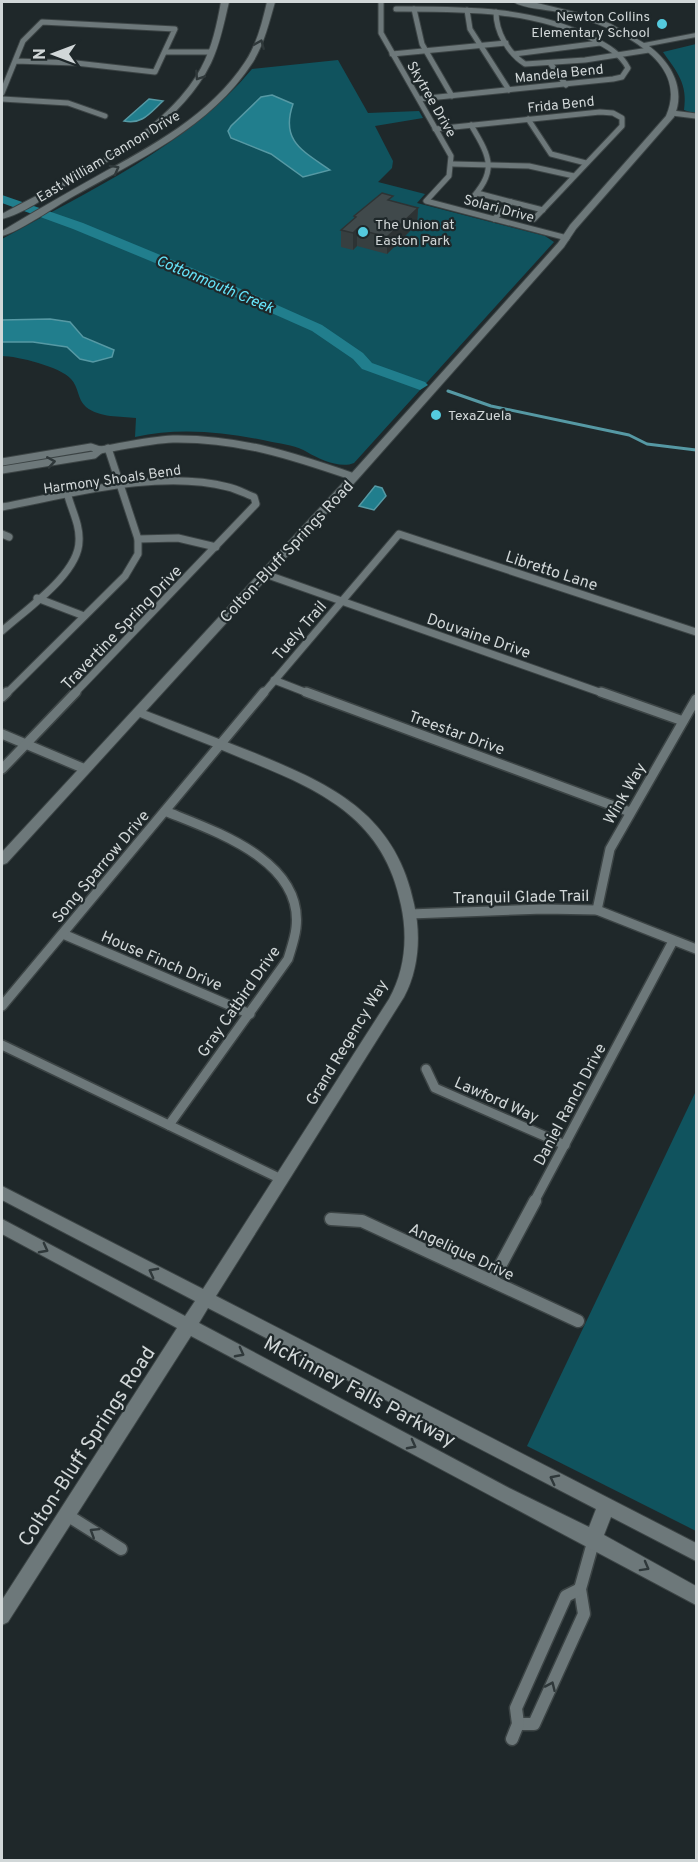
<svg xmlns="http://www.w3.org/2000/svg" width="698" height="1862" font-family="Overpass,sans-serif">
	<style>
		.green { fill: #10535e }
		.water { fill: #217e8d; stroke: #5699a4; stroke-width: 1.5 }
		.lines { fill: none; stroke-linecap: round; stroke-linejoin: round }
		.stream { stroke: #5699a4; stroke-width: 3 }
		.river { fill: #217e8d; fill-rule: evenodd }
		.street-far3-casing { stroke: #3c4445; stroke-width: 7 }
		.street-far2-casing { stroke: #3c4445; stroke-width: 9 }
		.street-far1-casing { stroke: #3c4445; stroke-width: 12 }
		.street-casing { stroke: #3c4445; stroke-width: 15 }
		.secondary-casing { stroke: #3c4445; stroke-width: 2 }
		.street-far3 { stroke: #6d787a; stroke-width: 5 }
		.street-far2 { stroke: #6d787a; stroke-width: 7 }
		.street-far1 { stroke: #6d787a; stroke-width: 9 }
		.street { stroke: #6d787a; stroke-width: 12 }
		.secondary { fill: #6d787a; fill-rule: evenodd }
		.wall { fill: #373f40 }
		.shaded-wall { fill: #2d3334 }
		.building { fill: #40494b; stroke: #2d3334; stroke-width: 1.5 }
		.oneway { stroke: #2f383a }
		.poi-dot { fill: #54cade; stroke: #1f282a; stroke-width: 2 }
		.labels { text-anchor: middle; stroke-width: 4.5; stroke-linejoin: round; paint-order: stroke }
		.far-poi-label { font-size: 14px; fill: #d1d7d8; stroke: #1f282a; text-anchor: start }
		.far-street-label { font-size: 14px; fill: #d1d7d8; stroke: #1f282a }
		.far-water-label { font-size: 15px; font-style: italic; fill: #66e5fb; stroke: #1f282a }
		.street-label { font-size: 16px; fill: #d1d7d8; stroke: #1f282a }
		.near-street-label { font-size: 20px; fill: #d1d7d8; stroke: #1f282a }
	</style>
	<rect width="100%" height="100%" fill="#1f282a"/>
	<!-- green -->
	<g class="green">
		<path d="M696,44V114L684,110C688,84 677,72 663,52Z"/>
		<path d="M338,60L368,113L419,111L423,118L375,126L393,161L392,168L378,182L425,194L417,203L545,236L554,242L354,463C340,469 319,459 307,452C298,446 283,444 272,442C226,432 180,427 135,437L136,418C120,416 100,418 86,407C77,399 79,387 71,379C61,367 17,356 2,356V239C87,192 189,145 252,69Z"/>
		<path d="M696,1091V1531L527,1446Z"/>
	</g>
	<!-- water -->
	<g class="water">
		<path d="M272,95L293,104C280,141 303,151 330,170L303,177L271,154L231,138L228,131L231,126L261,97Z"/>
		<path d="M149,99L163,101C150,113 142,125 124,121Z"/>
		<path d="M50,319L70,322L83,337L114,350L112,357L93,362L80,359L67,347L33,342H2V320Z"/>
		<path d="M375,486L382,488L386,496L374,510L359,506Z"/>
	</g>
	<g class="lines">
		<!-- stream -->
		<path class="stream" d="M448,391L491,406L629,435L647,444L696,450"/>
		<!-- river -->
		<path class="river" d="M2,195L83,223L216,278L322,325L363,353L372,363L425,382L428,385L420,390L362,369L353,359L312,331L206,284L73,229L2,203Z"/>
		<!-- street-far3 casing -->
		<g class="street-far3-casing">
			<g id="street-far3">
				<path d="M381,2V33L451,156L449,176L426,201L567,238"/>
				<path d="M396,9C463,9 532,8 593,39C607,46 621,54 628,68L622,77L613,79L419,99"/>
				<path d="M414,9L422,44L452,96"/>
				<path d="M467,10L470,29L509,90"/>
				<path d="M496,12C496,32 508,53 525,64L585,60L649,50"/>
				<path d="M165,52H210"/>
				<path d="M392,54L506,43"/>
				<path d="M514,54L600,43"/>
				<path d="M550,63L566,85"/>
				<path d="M2,93L23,41L42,22L175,29L155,72L76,63L15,61"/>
				<path d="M2,99L68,103L105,116"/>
				<path d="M672,113L696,116"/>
				<path d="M528,119L551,154L586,163"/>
				<path d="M435,129L600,112L613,113L622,118V126L534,219"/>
				<path d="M453,164L529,166L574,176"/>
				<path d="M477,193L543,210"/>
				<path d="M468,203C497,171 492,160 471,125"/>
				<path d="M494,219L511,202"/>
			</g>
		</g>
		<!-- street-far2 casing -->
		<g class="street-far2-casing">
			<g id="street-far2">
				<path d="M2,462L91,447L100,450C124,446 149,440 173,439C239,438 293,456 354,477"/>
				<path d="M2,470L94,455L100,450"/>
				<path d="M2,507C71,494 159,469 228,487C237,489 246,494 254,497L256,504L74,694"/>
				<path d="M2,534L9,537"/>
				<path d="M138,539L178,538L216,547"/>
				<path d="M265,574L605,694"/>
				<path d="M37,598L84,616"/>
				<path d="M2,631C25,610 79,574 79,541C80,525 72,511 68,496"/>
				<path d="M274,680L310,694"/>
				<path d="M6,694L125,576L138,554V539L108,448"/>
				<path d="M263,694L399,534L696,632"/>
			</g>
		</g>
		<!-- street-far1 casing -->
		<g class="street-far1-casing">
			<g id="street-far1">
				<path d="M306,692L630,812"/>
				<path d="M601,692L683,721"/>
				<path d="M2,697L7,692"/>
				<path d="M2,734L85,769"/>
				<path d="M2,769L76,692"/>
				<path d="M165,811C214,831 304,860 296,928C295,938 291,949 288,959L169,1125"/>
				<path d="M597,910L610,849L696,699"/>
				<path d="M410,914L544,909L597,910L696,949"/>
				<path d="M63,934L250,1014"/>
				<path d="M2,1006L264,692"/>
				<path d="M2,1045L281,1179"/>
				<path d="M426,1069L435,1088L565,1145"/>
				<path d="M534,1202L673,941"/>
			</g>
		</g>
		<!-- street casing -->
		<g class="street-casing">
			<g id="street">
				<path d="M331,1219L362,1221L578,1321"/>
				<path d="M492,1281L535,1201"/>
				<path d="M67,1515L121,1549"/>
				<path d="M518,1724H534L584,1614L580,1589L594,1539"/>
				<path d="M512,1739L518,1724L516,1708L566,1596L580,1589"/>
			</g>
		</g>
		<!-- secondary casing -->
		<g class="secondary-casing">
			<g id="secondary">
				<path d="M221,2H229C224,23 220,44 211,63C183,121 119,156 66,185C48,196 21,215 2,219V214C68,178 163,137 201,68C212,48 217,24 221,2Z"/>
				<path d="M267,2H275C269,23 264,44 253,62C211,127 138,160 74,196C56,206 19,232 2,236V231C33,212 65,194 97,176C152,146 210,115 245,62C257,44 262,23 267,2Z"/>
				<path d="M513,2L537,3L587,15L611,24L644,43L696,33V37L649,46C672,63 686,90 674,117L576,229L564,247L358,479L146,711C183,725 220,739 257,754C333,785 396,815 414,904C421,935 419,969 404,997L216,1296L696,1543V1561L611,1517L604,1535L696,1586V1605L191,1336L8,1622L2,1625V1600L177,1328L2,1234V1219L185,1316L195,1301L2,1200V1186L203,1289L389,999C405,970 408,937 401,905C384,818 320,790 246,760C211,745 175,732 140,717L7,863L2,865V852L350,475L558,243L570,225L666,116C693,55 602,22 558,12C545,9 525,9 513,2ZM208,1308L596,1509L589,1527L509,1488L199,1323Z"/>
			</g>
		</g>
		<!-- street-far3 -->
		<use href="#street-far3" class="street-far3"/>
		<!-- street-far2 -->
		<use href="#street-far2" class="street-far2"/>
		<!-- street-far1 -->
		<use href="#street-far1" class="street-far1"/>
		<!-- street -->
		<use href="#street" class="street"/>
		<!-- secondary -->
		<use href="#secondary" class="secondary"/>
	</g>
	<!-- wall -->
	<path class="wall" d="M393,201L418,208L417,224L387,254L357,246L353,250L341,247V230L354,219V216Z"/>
	<!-- shaded-wall -->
	<g class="shaded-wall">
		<path d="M418,208L417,224L387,254V237Z"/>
		<path d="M357,229V246L353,250V233Z"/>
	</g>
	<!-- building -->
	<path class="building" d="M382,193L393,196L388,200L418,208L387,237L357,229L353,233L341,230L356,217L354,216Z"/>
	<!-- one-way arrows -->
	<defs><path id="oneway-chevron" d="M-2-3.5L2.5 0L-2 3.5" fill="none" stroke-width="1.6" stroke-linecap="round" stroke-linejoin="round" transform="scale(1.5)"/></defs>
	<g class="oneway">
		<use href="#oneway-chevron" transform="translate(260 44) rotate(-67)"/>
		<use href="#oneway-chevron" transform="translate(199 76) rotate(123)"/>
		<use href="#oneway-chevron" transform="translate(115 169) rotate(-29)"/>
		<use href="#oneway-chevron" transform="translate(51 462) rotate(-9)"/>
		<use href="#oneway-chevron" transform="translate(44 1249) rotate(28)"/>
		<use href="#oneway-chevron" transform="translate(153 1272) rotate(-152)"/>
		<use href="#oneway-chevron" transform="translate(240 1353) rotate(28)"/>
		<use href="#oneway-chevron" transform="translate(412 1445) rotate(28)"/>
		<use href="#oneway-chevron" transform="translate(554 1479) rotate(-153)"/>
		<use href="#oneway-chevron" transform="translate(94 1532) rotate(-148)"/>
		<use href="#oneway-chevron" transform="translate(645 1567) rotate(29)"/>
		<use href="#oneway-chevron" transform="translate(551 1686) rotate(-66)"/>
	</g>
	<!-- markers -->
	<g class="poi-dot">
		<circle cx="662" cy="24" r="6"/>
		<circle cx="363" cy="232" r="6"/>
		<circle cx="436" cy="415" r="6"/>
	</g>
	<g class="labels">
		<!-- far-poi labels -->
		<g class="far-poi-label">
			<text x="650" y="21" text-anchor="end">Newton Collins<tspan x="650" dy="16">Elementary School</tspan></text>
			<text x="375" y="229">The Union at<tspan x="375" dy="16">Easton Park</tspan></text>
			<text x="448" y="420">TexaZuela</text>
		</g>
		<!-- far-street labels -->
		<g class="far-street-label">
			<text transform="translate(559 73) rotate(-6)" y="5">Mandela Bend</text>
			<text transform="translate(432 99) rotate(60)" y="5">Skytree Drive</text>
			<text transform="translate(561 104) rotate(-6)" y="5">Frida Bend</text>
			<text transform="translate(108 156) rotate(-31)" y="5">East William Cannon Drive</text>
			<text transform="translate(499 208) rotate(15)" y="5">Solari Drive</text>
			<text transform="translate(112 479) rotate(-8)" y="5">Harmony Shoals Bend</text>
		</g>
		<!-- far-water labels -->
		<g class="far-water-label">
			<text transform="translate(215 284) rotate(23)" y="5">Cottonmouth Creek</text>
		</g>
		<!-- street labels -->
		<g class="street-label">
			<text transform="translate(286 551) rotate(-47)" y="6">Colton-Bluff Springs Road</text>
			<text transform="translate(552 570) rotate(18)" y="6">Libretto Lane</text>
			<text transform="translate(121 627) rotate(-46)" y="6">Travertine Spring Drive</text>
			<text transform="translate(299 630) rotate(-49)" y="6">Tuely Trail</text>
			<text transform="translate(479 635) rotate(19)" y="6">Douvaine Drive</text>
			<text transform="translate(457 732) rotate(20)" y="6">Treestar Drive</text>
			<text transform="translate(624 793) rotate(-60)" y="6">Wink Way</text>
			<text transform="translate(100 866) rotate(-50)" y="6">Song Sparrow Drive</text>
			<text transform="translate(521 896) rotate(-1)" y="6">Tranquil Glade Trail</text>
			<text transform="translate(162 960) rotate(23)" y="6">House Finch Drive</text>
			<text transform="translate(238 1001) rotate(-55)" y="6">Gray Catbird Drive</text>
			<text transform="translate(346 1042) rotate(-59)" y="6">Grand Regency Way</text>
			<text transform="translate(497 1099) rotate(24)" y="6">Lawford Way</text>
			<text transform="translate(569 1104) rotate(-62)" y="6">Daniel Ranch Drive</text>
			<text transform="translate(462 1251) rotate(25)" y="6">Angelique Drive</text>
		</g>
		<!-- near-street labels -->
		<g class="near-street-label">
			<text transform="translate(360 1391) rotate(28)" y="7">McKinney Falls Parkway</text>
			<text transform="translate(86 1446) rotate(-57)" y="7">Colton-Bluff Springs Road</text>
		</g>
	</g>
	<!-- border -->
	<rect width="698" height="1862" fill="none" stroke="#d1d7d8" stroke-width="6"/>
	<!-- north arrow -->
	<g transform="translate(54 54) rotate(270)" stroke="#1f282a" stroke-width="4.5" paint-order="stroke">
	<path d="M0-4.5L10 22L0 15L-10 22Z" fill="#d1d7d8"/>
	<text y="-9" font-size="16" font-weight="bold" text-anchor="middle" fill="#d1d7d8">N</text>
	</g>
</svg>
